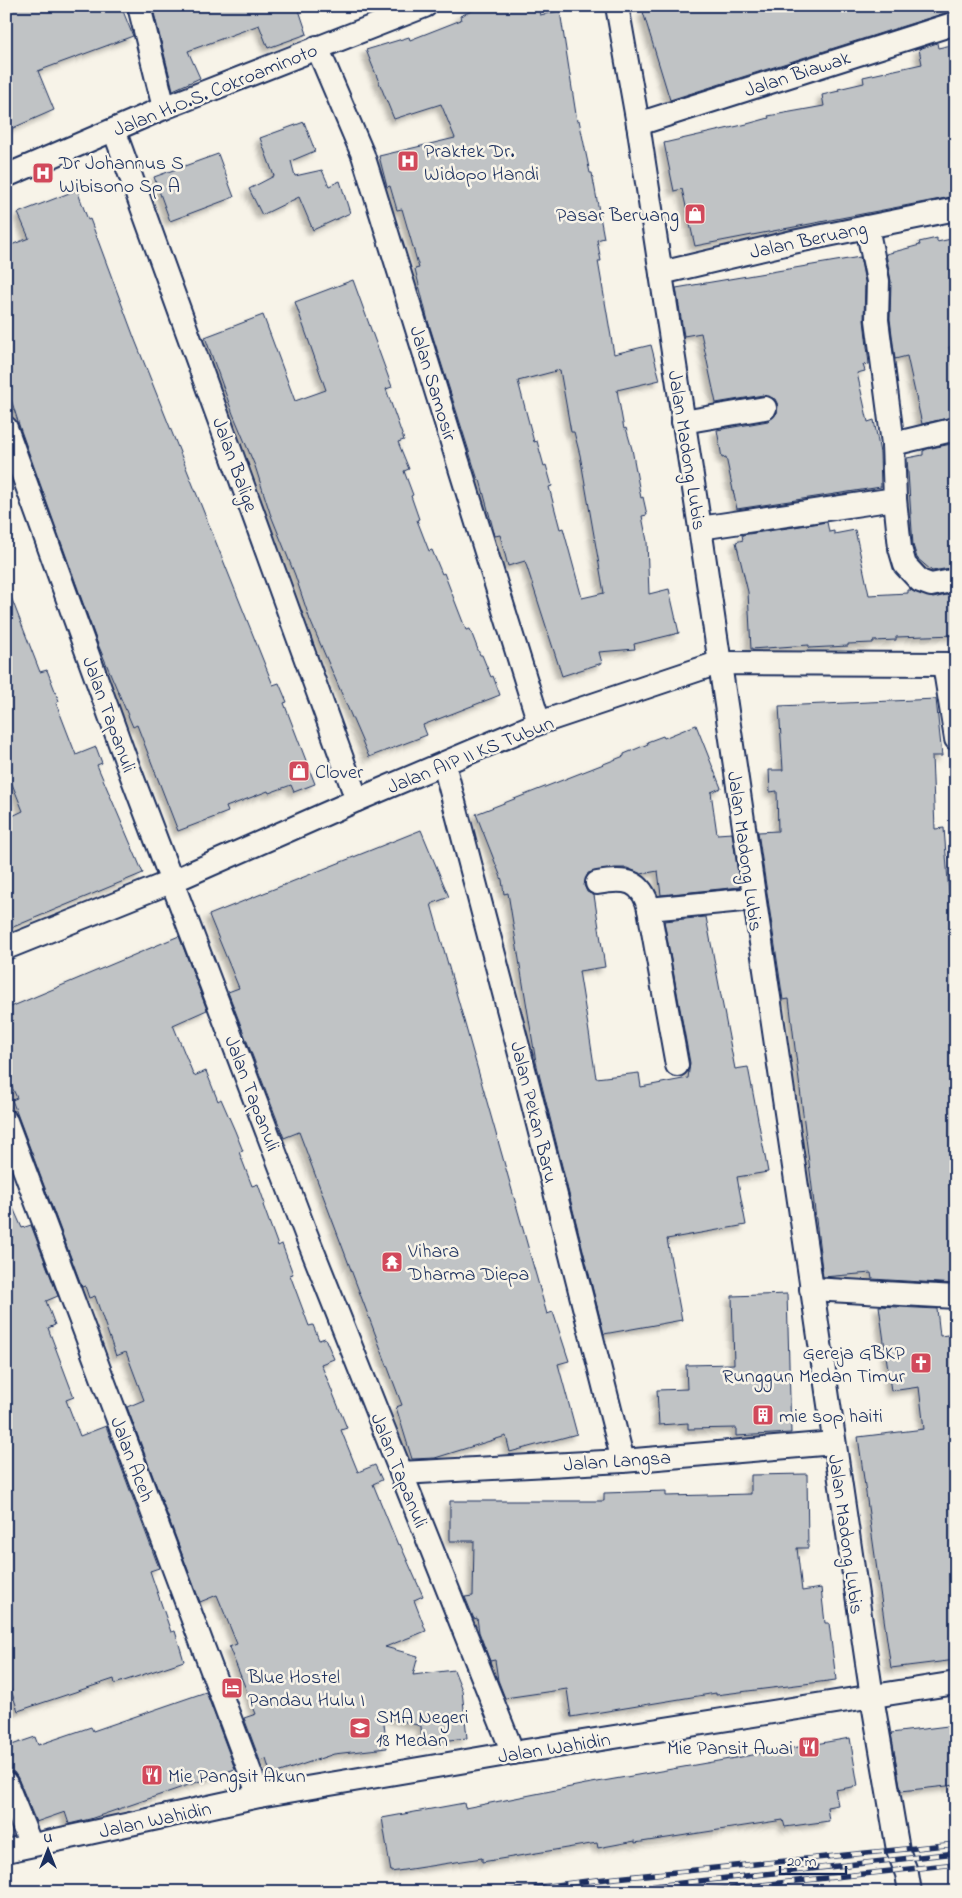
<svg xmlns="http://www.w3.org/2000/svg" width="962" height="1898" font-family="'Indie Flower',sans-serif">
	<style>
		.building { fill: #c0c3c5; stroke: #1b2f5e; fill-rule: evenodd; filter: url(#shadow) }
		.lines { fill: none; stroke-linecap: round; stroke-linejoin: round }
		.minor-casing { stroke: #1b2f5e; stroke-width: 26 }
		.minor { stroke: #f7f3e8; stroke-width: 22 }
		.rail-casing { stroke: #1b2f5e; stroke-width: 5.5 }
		.rail { stroke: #f7f3e8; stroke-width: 4; stroke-dasharray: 11; stroke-linecap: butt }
		.labels { text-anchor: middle; stroke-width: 5; stroke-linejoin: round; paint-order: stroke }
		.street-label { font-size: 20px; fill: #1b2f5e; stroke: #f7f3e8 }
		.poi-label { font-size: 20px; fill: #1b2f5e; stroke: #f7f3e8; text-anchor: start }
	</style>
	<defs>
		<filter id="shadow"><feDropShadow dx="-4.5" dy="4.5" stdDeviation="2.5" flood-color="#0004"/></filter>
	</defs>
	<rect width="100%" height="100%" fill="#f7f3e8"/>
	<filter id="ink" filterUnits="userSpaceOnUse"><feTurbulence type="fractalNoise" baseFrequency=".02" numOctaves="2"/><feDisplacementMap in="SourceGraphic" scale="10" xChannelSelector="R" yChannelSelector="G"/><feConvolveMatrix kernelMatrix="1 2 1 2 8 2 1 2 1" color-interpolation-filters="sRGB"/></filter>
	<g filter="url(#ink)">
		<!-- building -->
		<g class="building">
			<path d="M6,6H121L133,36L38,71L54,110L6,131Z"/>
			<path d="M173,6H304V8L299,10L307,34L268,48L259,25L188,51L200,78L173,90L154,13Z"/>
			<path d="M483,6H537L540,15L560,11L577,121L579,120L590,173H592L604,238L597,240L601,261H598L614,354L651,345L660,380L617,390L624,429L626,428L632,449L641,498L643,497L647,515L642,516L647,541L649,594L669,589L679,633L634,644L635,649L599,652L602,663L562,676L525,561L508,566L500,535L495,536L480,480H478L428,321L415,269L419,268L402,209L397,210L390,186L387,187L379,156L455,138L441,104L394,119L366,50L409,37L410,40L461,20L460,16ZM560,370L571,432H574L580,455L604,593L582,598L563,528L560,529L549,487L552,486L546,465L544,466L537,441L534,442L518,381Z"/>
			<path d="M660,6H953L954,10L670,100L643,12Z"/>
			<path d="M937,43L938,48L956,44V196L695,246L682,189L674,191L664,143L747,124L769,118L768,116L824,106L822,95L839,91L838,89L864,83L863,77L922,64L919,49Z"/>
			<path d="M304,122L315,151L291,161L295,176L322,170L329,186L340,181L350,213L313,230L299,197L262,215L249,189L274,176L260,138Z"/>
			<path d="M218,154L234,197L170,221L154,177Z"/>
			<path d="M77,190L88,220L90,219L135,340L273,685L279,683L287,702L284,703L315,784L294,792L291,785L269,793L268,791L226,807L228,812L178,831L137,725L133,727L97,642L20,428L6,383V247L29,238L18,213Z"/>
			<path d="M937,238V242L956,238V345L949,347L956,378V416L922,424L907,356L895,359L890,319L891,281L886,254L920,245L919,242Z"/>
			<path d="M860,257L865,282L864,320L869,364L863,365L865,371L857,373L868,422L874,420L880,453L881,487L737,509L726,457L722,458L717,430L768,421L777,413L778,405L775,399L763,395L716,403L701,333L684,336L676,288Z"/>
			<path d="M353,280L392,387L386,389L404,440L398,442L409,469L404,471L413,495L411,496L419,519L417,520L429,551L432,550L442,574L444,573L466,630L470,629L480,655H482L491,677L493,676L500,695L423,725L427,735L369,757L310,620L295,575L270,513L255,466L233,414L205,337L263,315L295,401L326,390L295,302Z"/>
			<path d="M956,443V567L932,571L917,558L913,545L907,458L923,455V451L927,449Z"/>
			<path d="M827,522L829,532L834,531V534L855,530L869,595L908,593V590H911L933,598L956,593V635L896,637V640L873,641V643L848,644V646L809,648V645L751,649L748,592L736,542L743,540L742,535Z"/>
			<path d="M6,584L40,672L47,670L59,701L56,703L76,755L96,747L102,763L97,765L143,873L6,930V819L23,811L6,769Z"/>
			<path d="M936,699L942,756H932L935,829L944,828L949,894L956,893V1284L872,1279L871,1273L823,1277L789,999L783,1000L758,832L778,831L777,791L770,792L769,770H783L779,706Z"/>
			<path d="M696,725L721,788L711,792L717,834L732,833L740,887L661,895L658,871L641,874L627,868H615L588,873L584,885L587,892L594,895L605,967L579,971L588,1026L596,1078L639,1073L641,1087L688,1078L690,1063L664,921L706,917L735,1069L748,1067L768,1172L737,1177L746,1225L667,1239L682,1320L604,1334L536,1062L508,893L504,894L502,880L476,814L624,756V754L648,744L647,742L663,736L664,738Z"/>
			<path d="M421,830L449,897L431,904L547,1314L553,1312L569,1361L558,1364L577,1434L510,1452L506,1436L435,1458L412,1459L396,1407L402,1405L299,1132L284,1138L228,992L239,988L209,915Z"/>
			<path d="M179,936L207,1010L173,1025L194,1076L206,1071L218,1101L221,1099L235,1131L243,1151L239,1152L252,1186L258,1184L265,1204L263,1205L278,1246L282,1244L293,1274L290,1275L309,1326L313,1325L319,1340L325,1338L334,1359L321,1364L347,1428L341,1430L358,1472L375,1465L382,1480L373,1484L398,1545L400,1544L423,1596L414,1600L426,1631L385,1647L418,1656L413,1675L454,1670L462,1690L467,1738L422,1743L421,1726L383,1716L387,1748L334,1754L271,1775L266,1759L260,1761L244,1718L256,1714L229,1647L237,1644L217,1595L200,1602L127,1407L144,1400L126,1352L116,1356L95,1296L89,1298L85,1286L82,1287L12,1100L17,1098L6,1074V1009Z"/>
			<path d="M6,1192L22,1228L31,1225L58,1296L46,1301L55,1325L48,1328L74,1397L66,1400L80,1436L106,1426L159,1568L150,1571L171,1632L175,1631L184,1661L115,1684L114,1679L18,1711L6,1675Z"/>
			<path d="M787,1294L791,1433L736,1436V1428L688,1429V1423L659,1425L657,1390L687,1389L686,1365L734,1364L732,1296Z"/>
			<path d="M879,1306L937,1309L940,1336L956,1334V1660L891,1668L858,1437L924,1429L919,1387L891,1391Z"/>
			<path d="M807,1474L808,1548H797L802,1591L821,1588L825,1623H829L836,1680L716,1695V1693L571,1717L567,1689L505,1698L498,1680L495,1660L490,1661L479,1632L477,1618L474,1619L465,1597L473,1596L474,1541H450V1501H604V1493L666,1491V1496L751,1494V1475Z"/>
			<path d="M206,1692L235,1769L90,1819L69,1824L65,1812L36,1822L18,1778L14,1772L6,1770V1747L35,1737L38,1745L91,1727L93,1731Z"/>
			<path d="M956,1725V1785L901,1791L891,1733Z"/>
			<path d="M850,1738L858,1786L835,1790L838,1805L827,1807L829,1821L785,1827L783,1820L635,1843V1841L598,1848L597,1843L482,1862V1858L391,1872L382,1818L464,1803L465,1808L586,1784Z"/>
		</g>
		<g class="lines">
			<!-- minor casing -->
			<g class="minor-casing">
				<g id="minor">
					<path d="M139,6L164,108"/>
					<path d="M617,6L638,124L700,528L872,1697L898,1850L907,1874L910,1892"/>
					<path d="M317,47L363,155L539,723"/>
					<path d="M638,124L956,23"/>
					<path d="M114,130L357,800"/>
					<path d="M6,176L164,108L425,6"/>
					<path d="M867,227L878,281L877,320L893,444L895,499L900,548L905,565L920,581L931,585L956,580"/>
					<path d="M661,273L793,242L956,209"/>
					<path d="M683,422L765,408"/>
					<path d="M6,428L128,766L306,1234L513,1753"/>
					<path d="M893,444L956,429"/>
					<path d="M700,528L895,499"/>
					<path d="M944,664L956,739"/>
					<path d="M444,764L526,1077L623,1461"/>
					<path d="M597,883C625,878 642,879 649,909"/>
					<path d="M6,948L173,881L357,800L539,723L718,663L956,664"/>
					<path d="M677,1065L649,909L753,899"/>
					<path d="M6,1121L259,1796"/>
					<path d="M811,1289L956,1297"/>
					<path d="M401,1473L623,1461L834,1443"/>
					<path d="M6,1783L31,1845"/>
					<path d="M6,1851L259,1796L513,1753L956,1683"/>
				</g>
			</g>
			<!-- minor -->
			<use href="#minor" class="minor"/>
			<!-- rail casing -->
			<g class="rail-casing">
				<g id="rail">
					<path d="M501,1892L596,1880L956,1844"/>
					<path d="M600,1892L956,1853"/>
					<path d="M696,1892L956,1864"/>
				</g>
			</g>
			<!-- rail -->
			<use href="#rail" class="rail"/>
		</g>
	</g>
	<!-- icons -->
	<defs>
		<g id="hospital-square" transform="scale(1.125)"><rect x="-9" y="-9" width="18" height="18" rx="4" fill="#d1495b" stroke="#f7f3e8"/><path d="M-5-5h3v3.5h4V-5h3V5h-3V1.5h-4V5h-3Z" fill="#fff"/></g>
		<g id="shop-square" transform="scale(1.125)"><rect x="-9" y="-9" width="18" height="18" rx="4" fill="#d1495b" stroke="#f7f3e8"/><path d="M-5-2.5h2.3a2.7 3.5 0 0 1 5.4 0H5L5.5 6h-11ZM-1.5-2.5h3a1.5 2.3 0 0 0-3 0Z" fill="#fff"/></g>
		<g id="temple-square" transform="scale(1.125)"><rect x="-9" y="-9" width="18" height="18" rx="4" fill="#d1495b" stroke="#f7f3e8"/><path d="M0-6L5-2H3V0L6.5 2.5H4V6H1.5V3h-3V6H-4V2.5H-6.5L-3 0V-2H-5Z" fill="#fff"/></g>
		<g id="church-square" transform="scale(1.125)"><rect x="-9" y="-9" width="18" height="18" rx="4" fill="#d1495b" stroke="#f7f3e8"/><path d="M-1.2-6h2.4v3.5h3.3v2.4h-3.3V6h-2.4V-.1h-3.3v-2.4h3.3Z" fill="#fff"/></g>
		<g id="building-square" transform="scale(1.125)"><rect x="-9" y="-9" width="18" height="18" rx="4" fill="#d1495b" stroke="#f7f3e8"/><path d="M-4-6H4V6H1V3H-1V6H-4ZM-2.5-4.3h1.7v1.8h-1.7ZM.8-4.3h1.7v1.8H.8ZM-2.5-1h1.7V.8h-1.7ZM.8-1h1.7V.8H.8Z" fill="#fff"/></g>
		<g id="hotel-square" transform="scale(1.125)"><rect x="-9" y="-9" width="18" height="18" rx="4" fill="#d1495b" stroke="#f7f3e8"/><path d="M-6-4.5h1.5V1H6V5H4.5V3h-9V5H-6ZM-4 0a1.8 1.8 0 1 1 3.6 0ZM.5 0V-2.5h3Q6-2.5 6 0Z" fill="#fff"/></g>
		<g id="school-square" transform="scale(1.125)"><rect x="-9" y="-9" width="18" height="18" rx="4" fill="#d1495b" stroke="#f7f3e8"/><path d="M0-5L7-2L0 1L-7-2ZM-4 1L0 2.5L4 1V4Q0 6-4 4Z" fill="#fff"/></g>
		<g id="restaurant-square" transform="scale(1.125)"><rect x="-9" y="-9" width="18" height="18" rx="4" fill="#d1495b" stroke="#f7f3e8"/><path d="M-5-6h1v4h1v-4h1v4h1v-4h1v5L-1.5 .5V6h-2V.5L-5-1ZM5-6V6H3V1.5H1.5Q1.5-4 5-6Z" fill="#fff"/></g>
	</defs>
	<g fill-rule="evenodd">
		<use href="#hospital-square" x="408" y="161"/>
		<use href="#hospital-square" x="43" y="173"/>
		<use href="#shop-square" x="695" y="214"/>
		<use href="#shop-square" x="299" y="771"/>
		<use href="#temple-square" x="392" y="1262"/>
		<use href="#church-square" x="921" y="1363"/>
		<use href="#building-square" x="763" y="1415"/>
		<use href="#hotel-square" x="232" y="1688"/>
		<use href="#school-square" x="360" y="1728"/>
		<use href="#restaurant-square" x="809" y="1747"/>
		<use href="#restaurant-square" x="152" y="1775"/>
	</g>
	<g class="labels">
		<!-- street labels -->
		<g class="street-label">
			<text transform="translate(797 73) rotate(-18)" y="7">Jalan Biawak</text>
			<text transform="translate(215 89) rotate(-22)" y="7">Jalan H.O.S. Cokroaminoto</text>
			<text transform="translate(808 239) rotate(-12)" y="7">Jalan Beruang</text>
			<text transform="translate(434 383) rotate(73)" y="7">Jalan Samosir</text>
			<text transform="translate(688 450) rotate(81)" y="7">Jalan Madong Lubis</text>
			<text transform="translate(236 464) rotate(70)" y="7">Jalan Balige</text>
			<text transform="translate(110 714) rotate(70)" y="7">Jalan Tapanuli</text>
			<text transform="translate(470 754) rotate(-22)" y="7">Jalan AIP II KS Tubun</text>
			<text transform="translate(746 851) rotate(82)" y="7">Jalan Madong Lubis</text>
			<text transform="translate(253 1093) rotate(69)" y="7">Jalan Tapanuli</text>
			<text transform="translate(535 1112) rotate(76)" y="7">Jalan Pekan Baru</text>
			<text transform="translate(133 1459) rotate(69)" y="7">Jalan Aceh</text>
			<text transform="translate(617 1460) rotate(-4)" y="7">Jalan Langsa</text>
			<text transform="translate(400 1470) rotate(68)" y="7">Jalan Tapanuli</text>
			<text transform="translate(847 1534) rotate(82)" y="7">Jalan Madong Lubis</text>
			<text transform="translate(554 1747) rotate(-9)" y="7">Jalan Wahidin</text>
			<text transform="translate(155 1819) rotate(-12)" y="7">Jalan Wahidin</text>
		</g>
		<!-- poi labels -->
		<g class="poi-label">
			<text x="424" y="157">Praktek Dr.<tspan x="424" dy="23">Widopo Handi</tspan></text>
			<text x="59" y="169">Dr Johannus S<tspan x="59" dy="23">Wibisono Sp A</tspan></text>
			<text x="679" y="221" text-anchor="end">Pasar Beruang</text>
			<text x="315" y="778">Clover</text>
			<text x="408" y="1257">Vihara<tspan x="408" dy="23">Dharma Diepa</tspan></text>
			<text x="905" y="1359" text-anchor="end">Gereja GBKP<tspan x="905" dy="23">Runggun Medan Timur</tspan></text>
			<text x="779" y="1422">mie sop haiti</text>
			<text x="248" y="1683">Blue Hostel<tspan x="248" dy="23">Pandau Hulu I</tspan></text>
			<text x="376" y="1723">SMA Negeri<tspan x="376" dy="23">18 Medan</tspan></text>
			<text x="793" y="1754" text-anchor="end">Mie Pansit Awai</text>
			<text x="168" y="1782">Mie Pangsit Akun</text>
		</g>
	</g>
	<!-- margin -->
	<rect width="962" height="1898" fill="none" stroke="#f7f3e8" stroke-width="25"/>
	<rect x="12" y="12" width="937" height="1873" fill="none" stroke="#1b2f5e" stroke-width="2" filter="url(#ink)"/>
	<!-- north arrow -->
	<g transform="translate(48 1850)" stroke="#f7f3e8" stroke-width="4" paint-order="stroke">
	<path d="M0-4L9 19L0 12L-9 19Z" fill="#1b2f5e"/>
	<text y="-8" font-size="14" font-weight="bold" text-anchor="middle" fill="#1b2f5e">U</text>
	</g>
	<!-- scale -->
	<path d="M780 1866v8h66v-8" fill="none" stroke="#1b2f5e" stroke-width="2.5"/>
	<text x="787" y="1866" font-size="15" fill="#1b2f5e" stroke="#f7f3e8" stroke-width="4" paint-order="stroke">20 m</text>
</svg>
